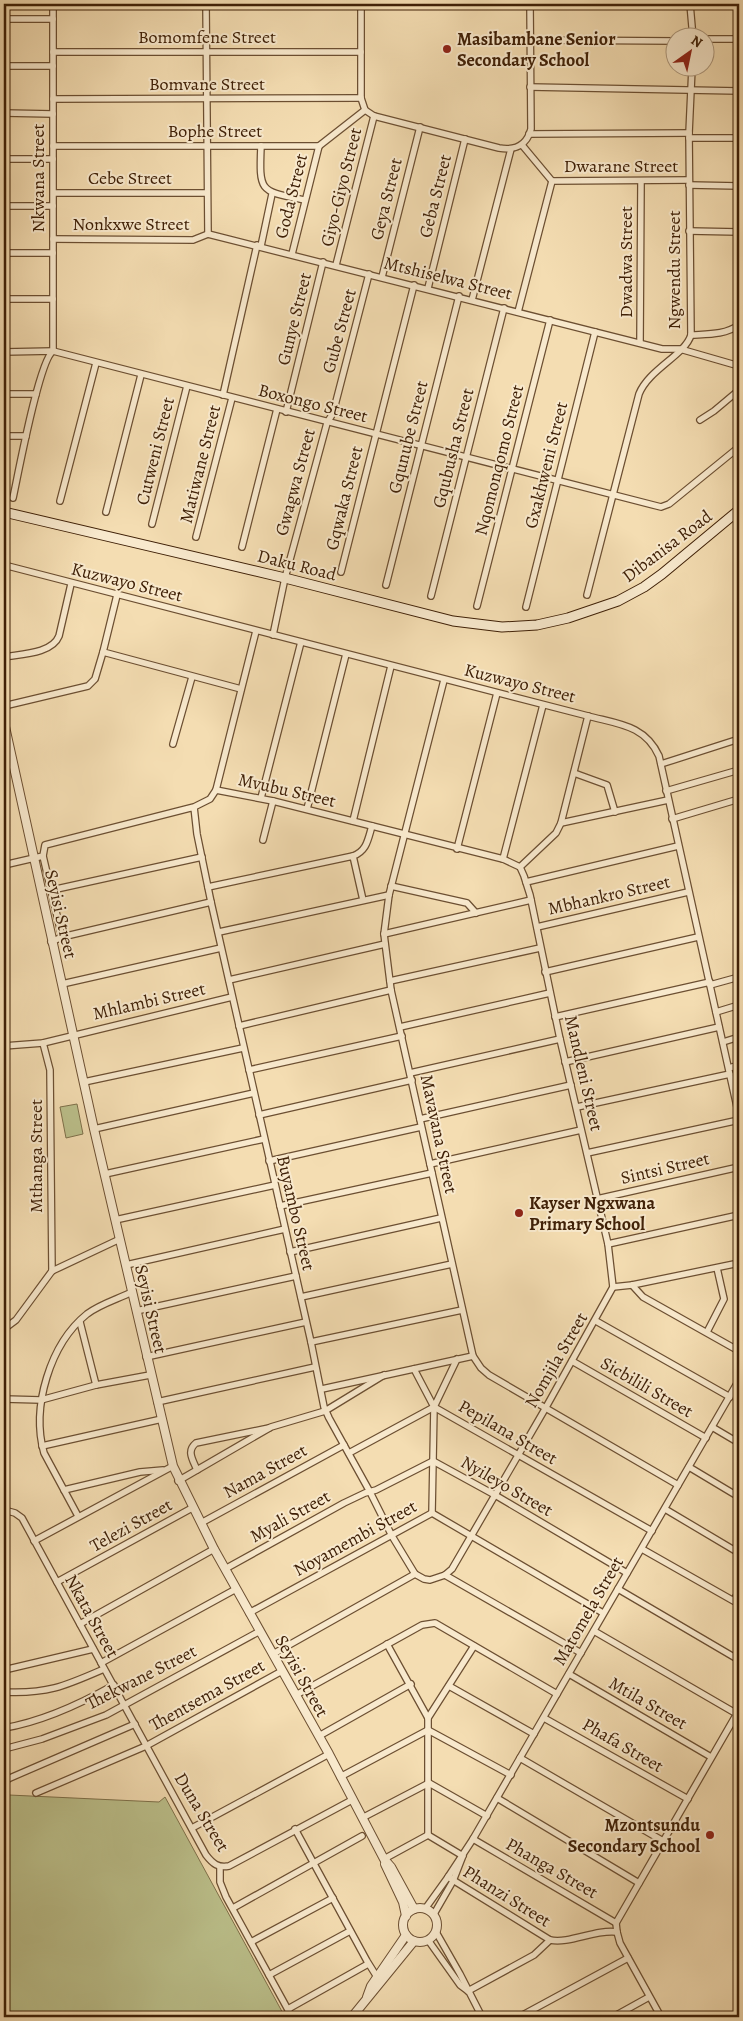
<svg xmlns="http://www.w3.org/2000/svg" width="743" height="2021" font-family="Alegreya,serif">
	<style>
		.green { fill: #bcc18c; stroke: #7e704a }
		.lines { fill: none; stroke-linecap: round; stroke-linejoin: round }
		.minor-casing { stroke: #6c4f32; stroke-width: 8 }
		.tertiary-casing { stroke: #6c4f32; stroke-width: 10 }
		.secondary-casing { stroke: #3f2007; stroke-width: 11 }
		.minor { stroke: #f8e9cd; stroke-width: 5.5 }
		.tertiary { stroke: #f8e9cd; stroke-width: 8 }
		.secondary { stroke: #f8e9cd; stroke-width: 9 }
		.poi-dot { fill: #8f2418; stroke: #f8e9cd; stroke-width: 2 }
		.labels { text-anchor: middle; stroke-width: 4; stroke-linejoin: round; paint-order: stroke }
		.street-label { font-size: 18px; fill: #3f2007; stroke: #f8e9cd }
		.poi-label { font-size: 18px; font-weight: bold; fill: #3f2007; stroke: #f8e9cd; text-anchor: start }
	</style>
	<rect width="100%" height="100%" fill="#f4ddb2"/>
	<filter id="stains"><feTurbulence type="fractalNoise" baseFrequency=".004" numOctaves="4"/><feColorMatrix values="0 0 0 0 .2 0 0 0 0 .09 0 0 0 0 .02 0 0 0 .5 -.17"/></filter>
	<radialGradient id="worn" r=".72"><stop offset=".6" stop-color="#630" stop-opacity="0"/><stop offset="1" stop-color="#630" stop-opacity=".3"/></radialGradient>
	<!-- green -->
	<g class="green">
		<path d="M77,1104L83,1134L66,1138L60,1107Z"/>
		<path d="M4,1791L9,1795L159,1802L165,1797L285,2017H4Z"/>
	</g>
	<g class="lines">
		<!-- minor casing -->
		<g class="minor-casing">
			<g id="minor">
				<path d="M206,4L208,234"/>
				<path d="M361,4V98L365,110L374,116L499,148C515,151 527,145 531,129L530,4"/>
				<path d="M690,4L693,38"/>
				<path d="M52,5H361"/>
				<path d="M4,19H53"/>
				<path d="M706,39H739"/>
				<path d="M530,40L676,41"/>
				<path d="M53,52H361"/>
				<path d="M4,66H53"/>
				<path d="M530,87L739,91"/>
				<path d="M53,99L361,98"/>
				<path d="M4,113L53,114"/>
				<path d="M529,134L689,133"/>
				<path d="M689,138H739"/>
				<path d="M522,145L552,181"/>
				<path d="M53,146H319L365,110"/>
				<path d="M261,146C259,193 260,191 305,200"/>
				<path d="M4,159H53"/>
				<path d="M689,185L739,186"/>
				<path d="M54,193H207"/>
				<path d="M4,206H53"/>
				<path d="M689,231L739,232"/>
				<path d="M208,234L662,349H680L739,366"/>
				<path d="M53,239L193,240L208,234"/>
				<path d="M261,246L272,194"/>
				<path d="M4,253H53"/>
				<path d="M292,254L319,146"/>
				<path d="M336,265L374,116"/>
				<path d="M382,277L420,127"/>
				<path d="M428,288L465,139"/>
				<path d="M4,299H53"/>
				<path d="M472,300L511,149"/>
				<path d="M518,312L552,181L689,180"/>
				<path d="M691,335C708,334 725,335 739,325"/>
				<path d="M640,343L641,181"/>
				<path d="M4,352L53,351L661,507L669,504L739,447"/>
				<path d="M4,394H36"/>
				<path d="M223,395L257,245"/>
				<path d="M286,412L323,262"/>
				<path d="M700,420L714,411L739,390"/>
				<path d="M4,436H26"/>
				<path d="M13,498C18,475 39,361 53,351V4"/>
				<path d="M60,501L96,363"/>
				<path d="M106,512L141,375"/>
				<path d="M152,524L187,386"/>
				<path d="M196,537L232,398"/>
				<path d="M242,547L277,409"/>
				<path d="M4,565L588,716C618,724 645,725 659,756L739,1116"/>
				<path d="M341,572L414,285"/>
				<path d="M386,585L459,296"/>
				<path d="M117,595L103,652L241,689"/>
				<path d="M587,595L639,394C649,369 685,355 691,335L689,133L692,68"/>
				<path d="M431,596L504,308"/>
				<path d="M477,606L550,320"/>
				<path d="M526,607L595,332"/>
				<path d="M273,635L285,578L327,423L333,413L369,274"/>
				<path d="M4,657C20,654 52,654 59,636L71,584"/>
				<path d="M444,680L389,895L384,934L391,990L473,1356L481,1368L489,1375L678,1485"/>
				<path d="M4,706L88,686L95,679L103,652"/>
				<path d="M173,744L192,677"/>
				<path d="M661,764L739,739"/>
				<path d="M574,773L607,785L615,812"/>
				<path d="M216,790L256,631"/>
				<path d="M666,791L739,770"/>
				<path d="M261,798L301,642"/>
				<path d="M307,809L346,654"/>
				<path d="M672,819L739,799"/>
				<path d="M353,821L391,666"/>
				<path d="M561,823L588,716"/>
				<path d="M263,840L273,801"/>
				<path d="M457,849L497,693"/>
				<path d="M43,856L62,937"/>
				<path d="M353,856C367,851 368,839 372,826"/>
				<path d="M503,859L543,705"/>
				<path d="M4,865L43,856L45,845L194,807L210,799L216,790L273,801L503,859L520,867L524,876L530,895L560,1039L608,1244L613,1287L545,1409L452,1569L445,1575L430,1580L424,1579L415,1574L392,1536L370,1492L329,1418L324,1407L311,1342L211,902L197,834L194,807"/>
				<path d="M520,867L556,833L561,823L668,800"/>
				<path d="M526,882L678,846"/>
				<path d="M391,886L467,903L476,913"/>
				<path d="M208,887L353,856L363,900"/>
				<path d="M52,890L202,857"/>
				<path d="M537,927L688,892"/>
				<path d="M219,932L389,895"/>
				<path d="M384,934L531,900"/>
				<path d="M51,942L62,937L211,902"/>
				<path d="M545,972L698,937"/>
				<path d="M229,980L385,944"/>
				<path d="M390,981L540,948"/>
				<path d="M62,984L221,948"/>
				<path d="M710,985L739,977"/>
				<path d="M716,1012L739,1005"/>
				<path d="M555,1017L710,982"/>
				<path d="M239,1026L391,990"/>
				<path d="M400,1027L550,993"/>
				<path d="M723,1042L739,1037"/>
				<path d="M43,1043L50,1070L52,1271"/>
				<path d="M4,1046L43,1043L232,997"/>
				<path d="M565,1062L719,1027"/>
				<path d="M729,1068L739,1065"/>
				<path d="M249,1070L402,1036"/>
				<path d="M410,1073L560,1039"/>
				<path d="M84,1082L243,1048"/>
				<path d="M577,1107L730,1074"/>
				<path d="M259,1115L412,1080"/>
				<path d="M420,1119L571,1085"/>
				<path d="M94,1129L254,1093"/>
				<path d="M587,1153L739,1120"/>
				<path d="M269,1161L421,1127"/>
				<path d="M430,1164L581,1130"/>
				<path d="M105,1174L264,1139"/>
				<path d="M597,1199L739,1167"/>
				<path d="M280,1206L432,1173"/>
				<path d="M115,1220L275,1185"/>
				<path d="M608,1244L739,1215"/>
				<path d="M290,1252L441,1218"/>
				<path d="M126,1265L285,1229"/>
				<path d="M632,1285L643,1297L739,1351"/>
				<path d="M613,1287L632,1285L739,1263"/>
				<path d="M301,1297L452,1264"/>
				<path d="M136,1311L296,1276"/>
				<path d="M596,1321L730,1397"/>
				<path d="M80,1322L96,1385"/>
				<path d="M4,1329L16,1320L52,1271L120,1239"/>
				<path d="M707,1332L724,1299L717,1268"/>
				<path d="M311,1342L462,1310"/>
				<path d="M146,1357L306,1322"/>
				<path d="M572,1361L706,1438"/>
				<path d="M414,1369L434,1407"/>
				<path d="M322,1389L473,1356"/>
				<path d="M4,1399L41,1400L96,1385L150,1375"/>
				<path d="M157,1402L315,1367"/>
				<path d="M712,1427L739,1443"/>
				<path d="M42,1446L162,1419"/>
				<path d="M349,1453L434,1407L652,1531"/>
				<path d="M689,1467L739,1497"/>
				<path d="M197,1470C193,1460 186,1451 196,1443L269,1428"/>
				<path d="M178,1481L271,1427L325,1411L384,1375"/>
				<path d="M64,1490L140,1472L163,1470"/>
				<path d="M665,1509L739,1553"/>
				<path d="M4,1510L15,1513L22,1518L206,1855C213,1864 218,1868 229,1866L352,1800"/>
				<path d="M432,1513L603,1613"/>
				<path d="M432,1513L434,1407L457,1359"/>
				<path d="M78,1516L44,1453C31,1407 50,1344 87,1314C100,1304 118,1299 132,1292"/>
				<path d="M201,1523L344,1445"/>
				<path d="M34,1541L173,1466"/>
				<path d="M642,1549L739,1604"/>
				<path d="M225,1569L344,1503L365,1493L376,1490L433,1461L495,1495L627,1573"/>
				<path d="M445,1575L581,1653"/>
				<path d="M57,1582L192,1508"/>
				<path d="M618,1589L739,1660"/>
				<path d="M734,1600L739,1591"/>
				<path d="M249,1613L432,1513"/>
				<path d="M80,1624L214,1549"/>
				<path d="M594,1631L737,1714"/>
				<path d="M387,1644L428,1718V1835"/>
				<path d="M273,1654L415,1574"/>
				<path d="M101,1663L236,1589"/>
				<path d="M4,1670L93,1649"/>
				<path d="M569,1674L711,1757"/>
				<path d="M449,1686L534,1734"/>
				<path d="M4,1692C48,1694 65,1686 104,1669"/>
				<path d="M296,1695L422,1625L435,1623L557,1694"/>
				<path d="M428,1718L474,1646"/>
				<path d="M544,1718L688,1799"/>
				<path d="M4,1728C40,1722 82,1703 114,1685"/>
				<path d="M319,1736L411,1684"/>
				<path d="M4,1749L42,1739L106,1715L260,1631"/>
				<path d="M520,1758L663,1841"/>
				<path d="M340,1777L428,1730L511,1775"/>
				<path d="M4,1782L10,1778L135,1724"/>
				<path d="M36,1793L146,1746L282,1671"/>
				<path d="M497,1798L639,1883"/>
				<path d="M362,1818L429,1783L487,1816"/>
				<path d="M192,1828L329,1754"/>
				<path d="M295,1829L367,1961L377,1977"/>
				<path d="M428,1835L463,1856"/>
				<path d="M473,1839L616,1923"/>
				<path d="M384,1859L428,1835"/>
				<path d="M220,1867V1882L226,1897L292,2017"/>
				<path d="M448,1877L550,1940C570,1944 595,1929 617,1932"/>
				<path d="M233,1908L362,1836"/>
				<path d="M425,1909L448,1877L473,1839L739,1380"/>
				<path d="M434,1914L453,1881L462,1858"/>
				<path d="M436,1932L460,1974L482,2017"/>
				<path d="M428,1940L460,1985L468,1991"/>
				<path d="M251,1942L333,1898"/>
				<path d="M269,1975L350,1931"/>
				<path d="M468,1991L534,1955L550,1940"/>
				<path d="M288,2009L368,1964"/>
				<path d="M356,2012L363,2017"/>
				<path d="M519,2017L628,1958"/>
				<path d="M613,2017L649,1997"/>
				<path d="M661,2017L620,1943L617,1932L616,1923L739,1710"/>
			</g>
		</g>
		<!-- tertiary casing -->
		<g class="tertiary-casing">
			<g id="tertiary">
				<path d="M4,722L94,1129L173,1466L214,1549L329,1754L384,1859L391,1867L414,1909"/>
				<path d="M385,1864L403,1902L406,1916"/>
				<circle cx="420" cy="1925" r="17"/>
				<path d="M367,1997L371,1986L406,1935"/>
				<path d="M352,2017L414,1941"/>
			</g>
		</g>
		<!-- secondary casing -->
		<g class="secondary-casing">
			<path id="secondary" d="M4,512L285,578L453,621L502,627L537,625L568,618L618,601L644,587L662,574L739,510"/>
		</g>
		<!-- minor -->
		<use href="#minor" class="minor"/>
		<!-- tertiary -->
		<use href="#tertiary" class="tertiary"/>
		<!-- secondary -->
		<use href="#secondary" class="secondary"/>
	</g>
	<!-- markers -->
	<g class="poi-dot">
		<circle cx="447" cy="49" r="5"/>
		<circle cx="519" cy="1213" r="5"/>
		<circle cx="710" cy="1835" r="5"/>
	</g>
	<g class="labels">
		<!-- street labels -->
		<g class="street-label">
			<text x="207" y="43">Bomomfene Street</text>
			<text x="207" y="90">Bomvane Street</text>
			<text x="215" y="137">Bophe Street</text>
			<text x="621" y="172">Dwarane Street</text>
			<text transform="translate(38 178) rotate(-90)" y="6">Nkwana Street</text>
			<text x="130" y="184">Cebe Street</text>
			<text transform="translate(341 187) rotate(-76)" y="6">Giyo-Giyo Street</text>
			<text transform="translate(291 196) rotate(-76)" y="6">Goda Street</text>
			<text transform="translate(435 196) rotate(-76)" y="6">Geba Street</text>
			<text transform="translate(386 199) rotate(-76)" y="6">Geya Street</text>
			<text x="131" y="230">Nonkxwe Street</text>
			<text transform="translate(626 262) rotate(-90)" y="6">Dwadwa Street</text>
			<text transform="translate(674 270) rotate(-90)" y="6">Ngwendu Street</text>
			<text transform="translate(448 278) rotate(14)" y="6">Mtshiselwa Street</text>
			<text transform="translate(294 319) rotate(-76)" y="6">Gunye Street</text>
			<text transform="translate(339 331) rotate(-75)" y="6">Gube Street</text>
			<text transform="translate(313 403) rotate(14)" y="6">Boxongo Street</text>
			<text transform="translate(408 437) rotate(-76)" y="6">Gqunube Street</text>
			<text transform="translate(453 448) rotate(-76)" y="6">Gqubusha Street</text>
			<text transform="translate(155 451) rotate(-76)" y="6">Cutweni Street</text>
			<text transform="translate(499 460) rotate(-76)" y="6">Nqomonqomo Street</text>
			<text transform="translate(200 464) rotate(-76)" y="6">Matiwane Street</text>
			<text transform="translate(546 465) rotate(-76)" y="6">Gxakhweni Street</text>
			<text transform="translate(295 482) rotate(-75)" y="6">Gwagwa Street</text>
			<text transform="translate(344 498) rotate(-76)" y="6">Gqwaka Street</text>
			<text transform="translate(667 546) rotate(-37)" y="6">Dibanisa Road</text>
			<text transform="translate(297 565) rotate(14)" y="6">Daku Road</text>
			<text transform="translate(127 582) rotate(14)" y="6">Kuzwayo Street</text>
			<text transform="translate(520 683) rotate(14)" y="6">Kuzwayo Street</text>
			<text transform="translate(287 790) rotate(13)" y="6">Mvubu Street</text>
			<text transform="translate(609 895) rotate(-13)" y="6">Mbhankro Street</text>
			<text transform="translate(61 914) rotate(77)" y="6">Seyisi Street</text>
			<text transform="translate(149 1001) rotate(-13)" y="6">Mhlambi Street</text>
			<text transform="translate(584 1073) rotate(77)" y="6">Mandleni Street</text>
			<text transform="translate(439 1134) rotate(78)" y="6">Mavavana Street</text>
			<text transform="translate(36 1156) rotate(-90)" y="6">Mthanga Street</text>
			<text transform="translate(665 1168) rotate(-13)" y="6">Sintsi Street</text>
			<text transform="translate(296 1213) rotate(77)" y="6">Buyambo Street</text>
			<text transform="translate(151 1309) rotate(77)" y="6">Seyisi Street</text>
			<text transform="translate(556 1360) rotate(-60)" y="6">Nomjila Street</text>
			<text transform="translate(647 1387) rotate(30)" y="6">Sicbilili Street</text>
			<text transform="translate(508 1432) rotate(30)" y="6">Pepilana Street</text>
			<text transform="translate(265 1471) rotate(-29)" y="6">Nama Street</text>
			<text transform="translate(507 1486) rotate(30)" y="6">Nyileyo Street</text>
			<text transform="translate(290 1516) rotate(-29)" y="6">Myali Street</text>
			<text transform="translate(131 1525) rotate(-29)" y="6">Telezi Street</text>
			<text transform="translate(355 1538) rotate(-29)" y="6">Noyamembi Street</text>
			<text transform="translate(588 1611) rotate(-60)" y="6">Matomela Street</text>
			<text transform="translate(92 1616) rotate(61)" y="6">Nkata Street</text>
			<text transform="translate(302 1676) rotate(61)" y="6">Seyisi Street</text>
			<text transform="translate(141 1677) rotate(-27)" y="6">Thekwane Street</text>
			<text transform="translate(207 1695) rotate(-29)" y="6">Thentsema Street</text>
			<text transform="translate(648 1703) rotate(30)" y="6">Mtila Street</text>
			<text transform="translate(623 1745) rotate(30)" y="6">Phafa Street</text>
			<text transform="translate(202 1812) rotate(59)" y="6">Duna Street</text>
			<text transform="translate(552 1868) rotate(30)" y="6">Phanga Street</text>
			<text transform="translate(507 1896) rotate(32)" y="6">Phanzi Street</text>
		</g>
		<!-- poi labels -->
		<g class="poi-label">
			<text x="457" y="45">Masibambane Senior<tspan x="457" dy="21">Secondary School</tspan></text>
			<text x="529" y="1209">Kayser Ngxwana<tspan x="529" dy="21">Primary School</tspan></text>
			<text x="700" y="1831" text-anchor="end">Mzontsundu<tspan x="700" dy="21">Secondary School</tspan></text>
		</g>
	</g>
	<!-- margin -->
	<rect width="743" height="2021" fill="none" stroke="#f4ddb2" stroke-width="20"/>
	<rect x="5" y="5" width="733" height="2011" fill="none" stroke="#3f2007" stroke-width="2.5"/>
	<rect x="10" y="10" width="723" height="2001" fill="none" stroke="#3f2007"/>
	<!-- north arrow -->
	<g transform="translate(690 52) rotate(33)"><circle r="24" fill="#f8e9cd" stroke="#ae997e"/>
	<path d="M0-4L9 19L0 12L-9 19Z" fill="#8f2418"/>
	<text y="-8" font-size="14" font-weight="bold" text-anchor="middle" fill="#3f2007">N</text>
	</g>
	<rect width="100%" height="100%" filter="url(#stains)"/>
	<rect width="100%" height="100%" fill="url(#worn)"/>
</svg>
